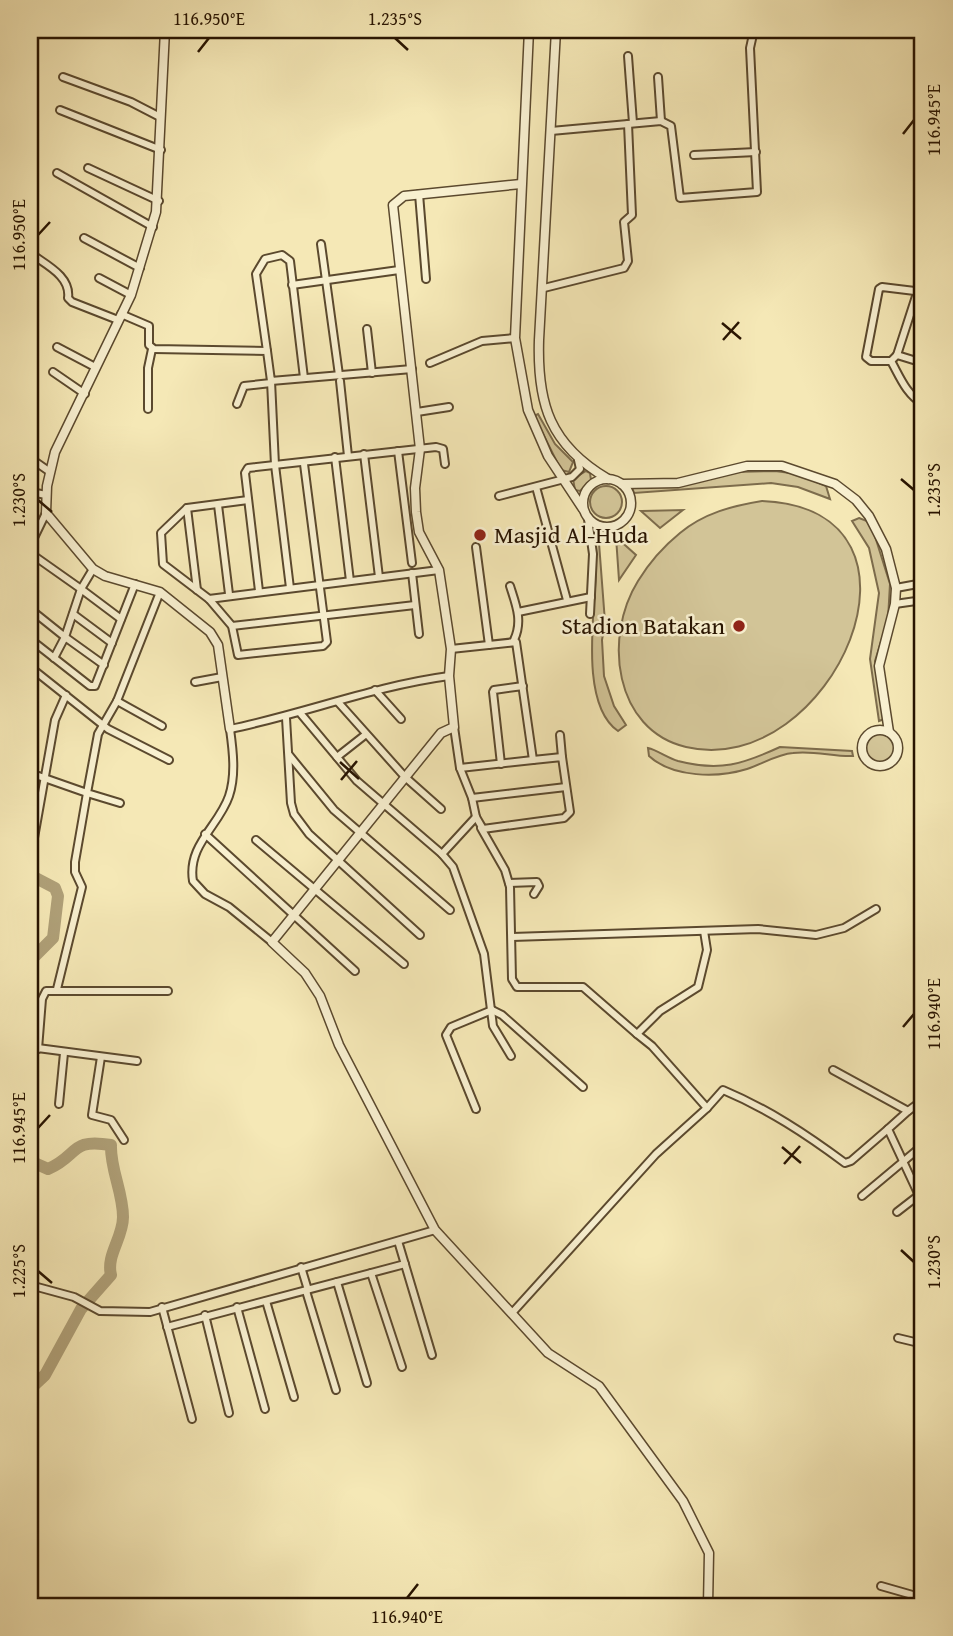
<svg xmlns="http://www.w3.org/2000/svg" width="953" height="1636" font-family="'Gentium Book Plus',serif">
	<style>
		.green { fill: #d2c497; stroke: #7d6c4c; stroke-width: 2 }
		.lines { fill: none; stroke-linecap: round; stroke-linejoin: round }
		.river { stroke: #afa078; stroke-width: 12 }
		.minor-casing { stroke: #5b492e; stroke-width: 10 }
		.tertiary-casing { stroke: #5b492e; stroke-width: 11 }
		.minor { stroke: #f8f0d0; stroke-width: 6 }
		.tertiary { stroke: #f8f0d0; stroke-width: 8 }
		.ticks { fill: none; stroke: #281401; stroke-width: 2.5 }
		.poi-dot { fill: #8f2418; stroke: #f8f0d0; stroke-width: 2.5 }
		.labels { text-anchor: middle; stroke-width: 5; stroke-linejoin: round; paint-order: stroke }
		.poi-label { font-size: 24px; fill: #281401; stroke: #f8f0d0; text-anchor: start }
		.neatline { fill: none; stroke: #281401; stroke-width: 2.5 }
		.ticks-label { font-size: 18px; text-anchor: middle; fill: #281401 }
	</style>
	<rect width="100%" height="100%" fill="#f5e8b6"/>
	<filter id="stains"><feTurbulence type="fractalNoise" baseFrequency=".00286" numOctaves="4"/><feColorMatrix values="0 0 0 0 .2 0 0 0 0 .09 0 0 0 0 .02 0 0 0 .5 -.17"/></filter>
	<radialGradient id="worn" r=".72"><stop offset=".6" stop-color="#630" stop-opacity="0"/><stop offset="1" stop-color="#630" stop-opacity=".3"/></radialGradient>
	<!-- green -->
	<g class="green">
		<path d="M538,414L555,444L573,462L569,472L561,470L534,416Z"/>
		<path d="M586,471L590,473L591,480L580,491L575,490L573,479Z"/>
		<path d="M775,471L798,474L826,486L830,499L798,487L771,483L634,493L632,487L676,486L735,472Z"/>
		<circle cx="606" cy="502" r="16"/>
		<path d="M762,501C953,509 831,781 686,747C614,730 603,637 638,581C649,563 664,546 680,533C704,513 732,506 762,501Z"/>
		<path d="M683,510L660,528L641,511H642Z"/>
		<path d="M859,518L867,521L873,530L890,584L888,619L875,661L884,719L879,721L870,659L879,593L869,548L852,521Z"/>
		<path d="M598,530L605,622L602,640L604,676L614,706L626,725L618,731C579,704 595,611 596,570C596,557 593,545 592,532Z"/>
		<path d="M616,537L636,555L619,580Z"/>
		<circle cx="881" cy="747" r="16"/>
		<path d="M780,747L852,751L853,756C834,757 813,750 793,753C778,754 762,764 747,769C718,778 673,778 649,756L648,748C657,750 668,758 678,761C720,772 743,764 780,747Z"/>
	</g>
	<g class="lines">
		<!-- river -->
		<g class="river">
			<path d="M30,875L55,888L58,896L53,938L30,961"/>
			<path d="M30,1161L48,1169C80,1155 69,1138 111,1145C110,1169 123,1192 123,1217C123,1238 106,1255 111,1275L81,1309L45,1375L30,1389"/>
		</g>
		<!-- minor casing -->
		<g class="minor-casing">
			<g id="minor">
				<path d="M144,30L165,33"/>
				<path d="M628,56L633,123"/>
				<path d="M63,77L131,102L160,117"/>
				<path d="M658,77L661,121"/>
				<path d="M60,110L161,150"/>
				<path d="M551,131L661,121L671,126L680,198L757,192L750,48L754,30"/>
				<path d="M694,155L756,152"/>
				<path d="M88,168L159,201"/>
				<path d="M57,173L153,227"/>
				<path d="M419,194L426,279"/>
				<path d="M84,238L140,268"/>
				<path d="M321,244L339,375"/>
				<path d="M30,253C46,265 71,276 68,298L72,302L118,320"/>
				<path d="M99,278L131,295"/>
				<path d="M292,285L399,270"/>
				<path d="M544,288L624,268L628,261L624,222L632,215L628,124"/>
				<path d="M923,292L882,287L879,289L866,357L871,361H891L897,355L923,363"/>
				<path d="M121,314L149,326V345L154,349L267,351L271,381L412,369"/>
				<path d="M367,329L372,373"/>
				<path d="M57,347L95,367"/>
				<path d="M267,351L256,274L265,259L282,255L290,261L304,378"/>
				<path d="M897,355L918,290"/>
				<path d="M891,361C900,377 906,394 923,404"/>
				<path d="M430,363L482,341L515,338"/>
				<path d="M53,372L85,394"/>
				<path d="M271,381L275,465L290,588"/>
				<path d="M340,381L348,456"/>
				<path d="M237,404L244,386L271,383"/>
				<path d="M148,409V368L152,349"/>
				<path d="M417,412L449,407"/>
				<path d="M398,451L412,563"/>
				<path d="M364,454L379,577"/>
				<path d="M335,457L350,581"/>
				<path d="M30,458L50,472"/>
				<path d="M536,487L567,600"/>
				<path d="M499,496L572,477L580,469L578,460"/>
				<path d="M30,500L36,493L46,495"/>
				<path d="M248,500L187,508L161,533L163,564L209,599L232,626L238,655L323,646L327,642L304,464"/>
				<path d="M218,505L229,594"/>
				<path d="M187,508L197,590"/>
				<path d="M588,519L593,554L590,614"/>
				<path d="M30,546L46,513"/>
				<path d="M476,547L489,645"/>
				<path d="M30,553L81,589L93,569"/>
				<path d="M412,573L419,634"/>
				<path d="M510,586C516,605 523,621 514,640"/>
				<path d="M896,588L923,583"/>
				<path d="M259,591L245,473L248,468L436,447L443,449L445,464"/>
				<path d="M209,599L439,570"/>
				<path d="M895,604L923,600"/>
				<path d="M30,609L65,637L81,589L121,619"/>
				<path d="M518,612L591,597"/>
				<path d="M73,614L112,643"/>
				<path d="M232,626L415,605"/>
				<path d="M30,639L90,686H95L135,584"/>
				<path d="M451,649L516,642L533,760L562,757L570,812L564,818L483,829L476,817L472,798"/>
				<path d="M54,658L65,637L104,665"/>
				<path d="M30,667L108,729L169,760"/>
				<path d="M195,682L222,677"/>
				<path d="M375,690L401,719"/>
				<path d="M117,701L162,726"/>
				<path d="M338,702L405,777L441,809"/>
				<path d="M301,714L357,781L442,854L453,867L484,954L493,1026L511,1056"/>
				<path d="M286,718L291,803L294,814L309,834L420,935"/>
				<path d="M454,727L460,768L472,798L566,787"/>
				<path d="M560,735L562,757"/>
				<path d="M289,755L334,810L450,910"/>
				<path d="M337,757L365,735"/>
				<path d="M501,764L493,692L494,690L523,686"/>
				<path d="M460,768L533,760"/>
				<path d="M30,773L87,793L75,862V872L82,887L57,989"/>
				<path d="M120,803L87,793L98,734L117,701L160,592"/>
				<path d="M481,828L505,870L510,887L512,979L517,987H583L637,1034L660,1011L698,987L707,950L704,931"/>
				<path d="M205,834L355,971"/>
				<path d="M256,840L404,964"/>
				<path d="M32,849L55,720L66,695"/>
				<path d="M442,854L476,817"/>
				<path d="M509,883L537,882L539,886L534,894"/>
				<path d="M30,907L33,908"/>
				<path d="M512,937L758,929L816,935L844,928L876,909"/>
				<path d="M272,942L229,907L205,894L193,881C187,845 219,826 229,796C236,775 233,751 230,729C303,714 374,686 449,676"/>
				<path d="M492,1010L502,1015L583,1087"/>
				<path d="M637,1034L652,1046L707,1108L723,1090C768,1109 806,1134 845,1163L851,1161L888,1129"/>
				<path d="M30,1047L137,1061"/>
				<path d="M38,1049L42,999L46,991H168"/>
				<path d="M101,1057L92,1115L111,1120L124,1140"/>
				<path d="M833,1070L908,1111L923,1100"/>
				<path d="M59,1104L64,1053"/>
				<path d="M476,1109L446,1035L451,1027L492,1010"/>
				<path d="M908,1111L888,1129L923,1204"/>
				<path d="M862,1196L923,1145"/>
				<path d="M897,1212L919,1195"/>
				<path d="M398,1241L432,1355"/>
				<path d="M301,1267L308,1290"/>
				<path d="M371,1273L402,1367"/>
				<path d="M337,1282L367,1383"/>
				<path d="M30,1285L74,1297L100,1311L150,1312L435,1230"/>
				<path d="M306,1291L336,1390"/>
				<path d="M266,1301L294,1397"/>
				<path d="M162,1307L192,1419"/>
				<path d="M237,1307L265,1409"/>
				<path d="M512,1313L656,1154L707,1108"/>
				<path d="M205,1315L229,1413"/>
				<path d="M167,1327L405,1264"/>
				<path d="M898,1338L923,1344"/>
				<path d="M881,1586L923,1598"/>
			</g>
		</g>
		<!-- tertiary casing -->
		<g class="tertiary-casing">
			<g id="tertiary">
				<path d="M165,30L156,212L131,295L55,452L47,486L46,513L93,569L105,576L160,592L210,632L218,645L230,729"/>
				<path d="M529,30L515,338L528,410L548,456L583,509"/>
				<path d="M556,30L539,340C537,404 550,445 608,479"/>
				<path d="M521,184L404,196L393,205L420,449L415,488L416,512L419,532L439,570L451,649L449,676L454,727L441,733L272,942L305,973L320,996L339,1045L435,1230L548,1353L599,1386L683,1501L709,1553L708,1606"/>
				<circle cx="607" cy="503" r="24"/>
				<path d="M622,484L678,483L747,466H782L835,484L856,500L869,516L886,549L896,588L895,604L879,666L889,732"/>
				<circle cx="880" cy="748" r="18"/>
			</g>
		</g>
		<!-- minor -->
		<use href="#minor" class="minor"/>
		<!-- tertiary -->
		<use href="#tertiary" class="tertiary"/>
	</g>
	<!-- ticks -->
	<path class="ticks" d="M395,38L408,50M198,52L209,38M903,134L914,120M38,235L50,222M722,323L741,339M723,340L739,322M901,479L914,490M38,500L52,512M340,762L359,779M341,780L357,761M903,1027L914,1014M38,1128L50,1115M782,1147L801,1163M784,1164L800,1146M901,1250L914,1262M38,1271L52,1283M407,1598L418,1584"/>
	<!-- markers -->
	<g class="poi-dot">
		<circle cx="480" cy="535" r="7"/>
		<circle cx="739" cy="626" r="7"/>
	</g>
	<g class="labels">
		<!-- poi labels -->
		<g class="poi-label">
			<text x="494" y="543">Masjid Al-Huda</text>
			<text x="725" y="634" text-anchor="end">Stadion Batakan</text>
		</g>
	</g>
	<!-- margin -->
	<rect width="953" height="1636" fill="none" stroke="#f5e8b6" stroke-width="77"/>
	<rect x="38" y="38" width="876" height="1560" class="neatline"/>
	<g class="ticks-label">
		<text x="209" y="25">116.950°E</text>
		<text x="395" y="25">1.235°S</text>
		<text transform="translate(934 120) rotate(-90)" y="6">116.945°E</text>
		<text transform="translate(19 235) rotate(-90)" y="6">116.950°E</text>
		<text transform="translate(934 490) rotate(-90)" y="6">1.235°S</text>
		<text transform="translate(19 500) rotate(-90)" y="6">1.230°S</text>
		<text transform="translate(934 1014) rotate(-90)" y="6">116.940°E</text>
		<text transform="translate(19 1128) rotate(-90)" y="6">116.945°E</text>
		<text transform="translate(934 1262) rotate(-90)" y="6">1.230°S</text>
		<text transform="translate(19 1271) rotate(-90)" y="6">1.225°S</text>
		<text x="407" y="1623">116.940°E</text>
	</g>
	<rect width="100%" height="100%" filter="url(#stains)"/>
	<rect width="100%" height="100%" fill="url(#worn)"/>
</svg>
